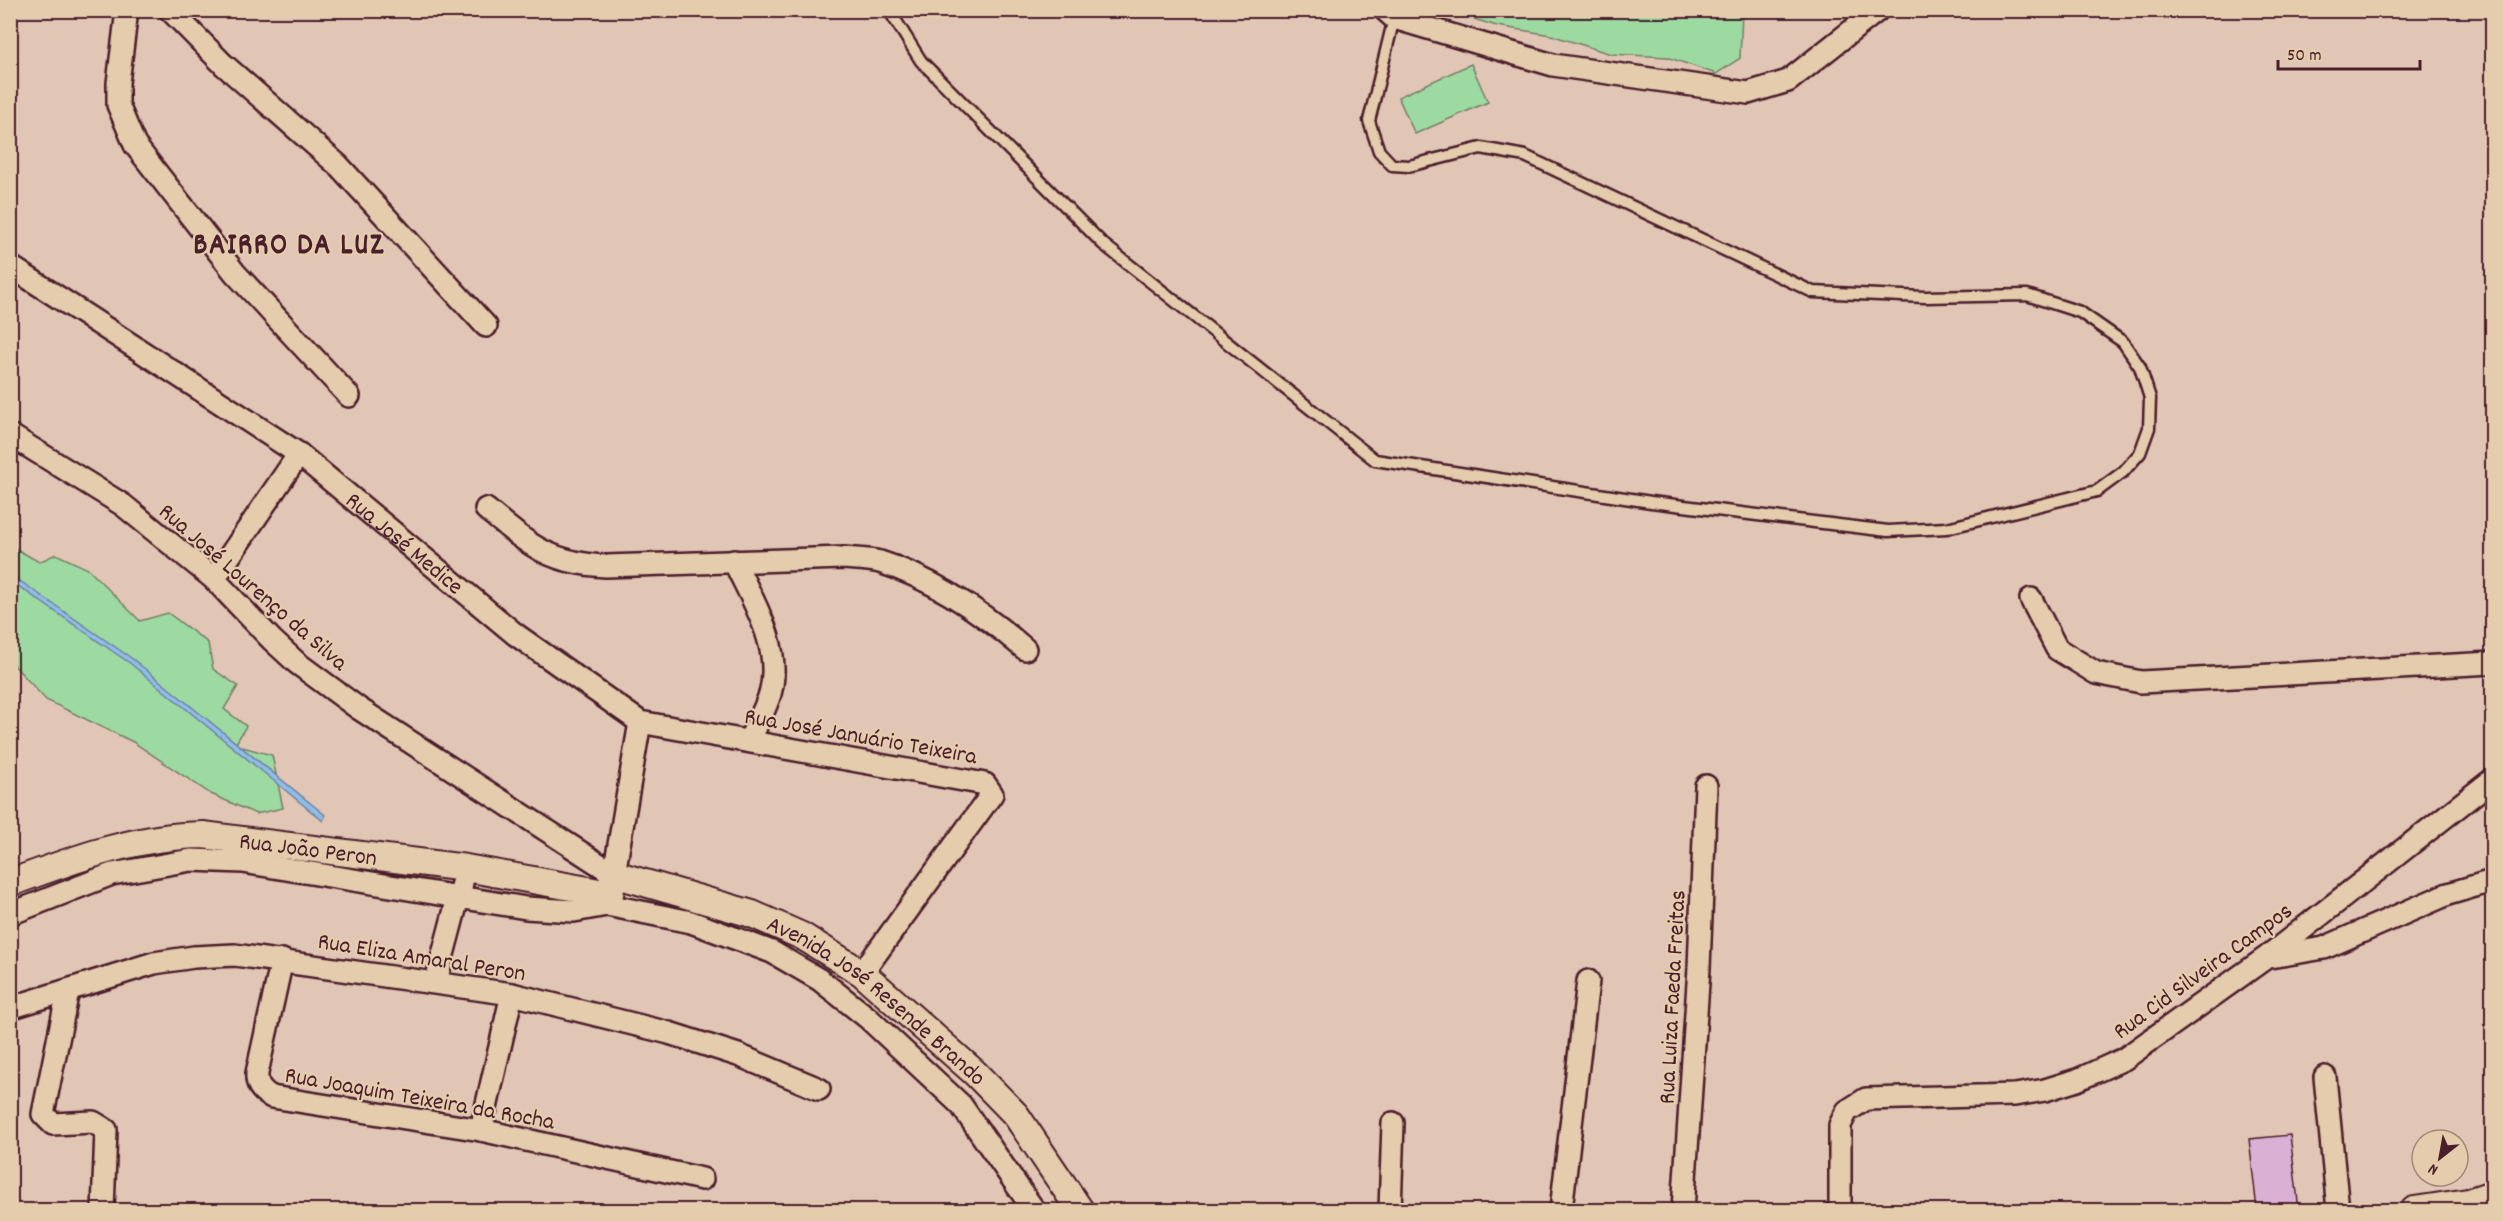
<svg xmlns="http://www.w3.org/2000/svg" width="2503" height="1221" font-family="Dekko,sans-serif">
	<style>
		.green { fill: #9ddaa1; stroke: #747c66; stroke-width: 1.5 }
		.water { fill: #8dbee9; stroke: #727e9d; stroke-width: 1.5 }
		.building { fill: #dbb0d5; stroke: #4a1f2b; stroke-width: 1.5 }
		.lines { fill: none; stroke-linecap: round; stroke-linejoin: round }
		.service-casing { stroke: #4a1f2b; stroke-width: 15 }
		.minor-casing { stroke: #4a1f2b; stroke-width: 26 }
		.tertiary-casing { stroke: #4a1f2b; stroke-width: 30 }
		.service { stroke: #e4ccad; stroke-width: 10 }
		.minor { stroke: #e4ccad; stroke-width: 21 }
		.tertiary { stroke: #e4ccad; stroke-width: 26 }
		.labels { text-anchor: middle; stroke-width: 4.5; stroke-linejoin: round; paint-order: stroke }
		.street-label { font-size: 24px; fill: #4a1f2b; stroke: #e4ccad }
		.district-label { font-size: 30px; font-weight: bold; letter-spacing: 1.5px; fill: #4a1f2b; stroke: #e4ccad }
	</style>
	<rect width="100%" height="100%" fill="#e2c6b5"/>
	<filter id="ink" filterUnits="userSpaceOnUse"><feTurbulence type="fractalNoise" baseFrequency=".0167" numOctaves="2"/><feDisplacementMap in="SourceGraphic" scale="12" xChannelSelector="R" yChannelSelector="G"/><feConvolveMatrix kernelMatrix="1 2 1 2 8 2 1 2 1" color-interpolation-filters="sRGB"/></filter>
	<g filter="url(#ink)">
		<!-- green -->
		<g class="green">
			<path d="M1447,11H1739L1742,13L1740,58L1716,74L1667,57L1611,54L1551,35L1497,26Z"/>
			<path d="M1471,64L1488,102L1415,134L1398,97Z"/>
			<path d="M11,546L39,562L56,554L88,569L140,621L168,613L208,643L213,669L238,686L224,709L246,726L235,745L272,755L283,808L256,814L211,794L133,742L46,700L11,662Z"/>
		</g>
		<!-- water -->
		<path class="water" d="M10,574L134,660L325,815L323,821L131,664L11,581Z"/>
		<!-- building -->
		<path class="building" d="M2290,1135L2299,1210H2257L2249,1139Z"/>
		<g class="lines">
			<!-- service casing -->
			<g class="service-casing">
				<path id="service" d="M889,10L921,61L1103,244L1375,460L1651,502L1888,531L1947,528L2097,491L2123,472L2140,453L2149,428L2150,398L2140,367L2123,342L2080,312L2027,295L1925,297L1813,292L1525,156L1481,148L1409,166L1392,165L1379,151L1369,121L1394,18"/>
			</g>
			<!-- minor casing -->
			<g class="minor-casing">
				<g id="minor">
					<path d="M127,10L118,83V105L135,145L235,273L349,396"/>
					<path d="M170,10L223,64L339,166L486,326"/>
					<path d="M1385,10L1394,18L1553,65L1748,93L1788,81L1878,10"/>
					<path id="s1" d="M10,266L299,454L515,634L640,722L985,784L992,794L862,973"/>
					<path d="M10,435L123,505L214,579L272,640L297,663L358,708L614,874L640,722"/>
					<path d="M486,509C528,544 548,563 606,566L843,558C855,559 869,559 880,562C934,579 983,613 1025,649"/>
					<path d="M734,561C753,602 783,647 770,694C765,710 756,726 749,741"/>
					<path d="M214,579L299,454"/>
					<path d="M2031,599L2057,649L2096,673L2141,682L2492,663"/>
					<path d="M10,914L112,874L191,860L243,862L526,908L574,911L607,905L691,922L772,952L820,980L868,1018L961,1105L1034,1210"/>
					<path d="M2270,957L2324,948L2448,894L2492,881"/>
					<path d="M282,960L257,1073C256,1085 262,1092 272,1097L481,1130L702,1179"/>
					<path d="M436,981L462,883"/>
					<path d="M68,991L43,1114L53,1124L93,1122L106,1130L103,1210"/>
					<path d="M10,1008L154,963L194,957L235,955L512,994L669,1033L738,1055L819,1089"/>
					<path d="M2325,1077L2338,1210"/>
					<path d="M481,1130L512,994"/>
					<path d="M1390,1210L1393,1123"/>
					<path d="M1561,1210L1588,981"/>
					<path d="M1683,1210L1699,968L1706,786"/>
					<path d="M1840,1210V1125L1847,1111L1866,1099L2015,1095L2045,1090L2077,1080L2124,1059L2267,957L2492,780"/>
				</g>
			</g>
			<!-- tertiary casing -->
			<g class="tertiary-casing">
				<g id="tertiary">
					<path id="s2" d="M10,883C74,859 136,836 203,835L466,868L610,894L614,874L752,914L802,936L862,973L975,1073L1016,1115L1080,1210"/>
					<path d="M2414,1210L2468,1202L2492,1194"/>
				</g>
			</g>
			<!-- service -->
			<use href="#service" class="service"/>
			<!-- minor -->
			<use href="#minor" class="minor"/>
			<!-- tertiary -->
			<use href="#tertiary" class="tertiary"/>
		</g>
	</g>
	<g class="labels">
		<!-- street labels -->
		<g class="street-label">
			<text dy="8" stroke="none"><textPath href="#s1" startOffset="483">Rua José Medice</textPath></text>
			<text transform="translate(254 586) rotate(41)" y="8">Rua José Lourenço da Silva</text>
			<text transform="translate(861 735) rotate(10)" y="8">Rua José Januário Teixeira</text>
			<text dy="8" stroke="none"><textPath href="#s2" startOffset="306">Rua João Peron</textPath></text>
			<text transform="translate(422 956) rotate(9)" y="8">Rua Eliza Amaral Peron</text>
			<text transform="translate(2202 970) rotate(-36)" y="8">Rua Cid Silveira Campos</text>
			<text transform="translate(1671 997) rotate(-87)" y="8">Rua Luiza Faeda Freitas</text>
			<text dy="8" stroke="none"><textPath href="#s2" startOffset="928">Avenida José Resende Brando</textPath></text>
			<text transform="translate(420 1097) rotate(10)" y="8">Rua Joaquim Teixeira da Rocha</text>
		</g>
		<!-- district labels -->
		<g class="district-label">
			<text x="289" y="253">BAIRRO DA LUZ</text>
		</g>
	</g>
	<!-- margin -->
	<rect width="2503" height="1221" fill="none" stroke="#e4ccad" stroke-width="36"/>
	<rect x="18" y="18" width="2467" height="1185" fill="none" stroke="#4a1f2b" stroke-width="2" filter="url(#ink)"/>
	<!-- north arrow -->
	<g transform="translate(2440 1158) rotate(211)"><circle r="28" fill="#e4ccad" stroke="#a68779" stroke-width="1.5"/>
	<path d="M0-4.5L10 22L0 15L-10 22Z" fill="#4a1f2b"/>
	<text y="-9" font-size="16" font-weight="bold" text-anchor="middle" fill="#4a1f2b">N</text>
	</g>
	<!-- scale -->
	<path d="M2278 60v9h142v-9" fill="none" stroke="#4a1f2b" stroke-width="3"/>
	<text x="2287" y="60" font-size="18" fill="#4a1f2b" stroke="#e4ccad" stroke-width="4.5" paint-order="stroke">50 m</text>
</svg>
